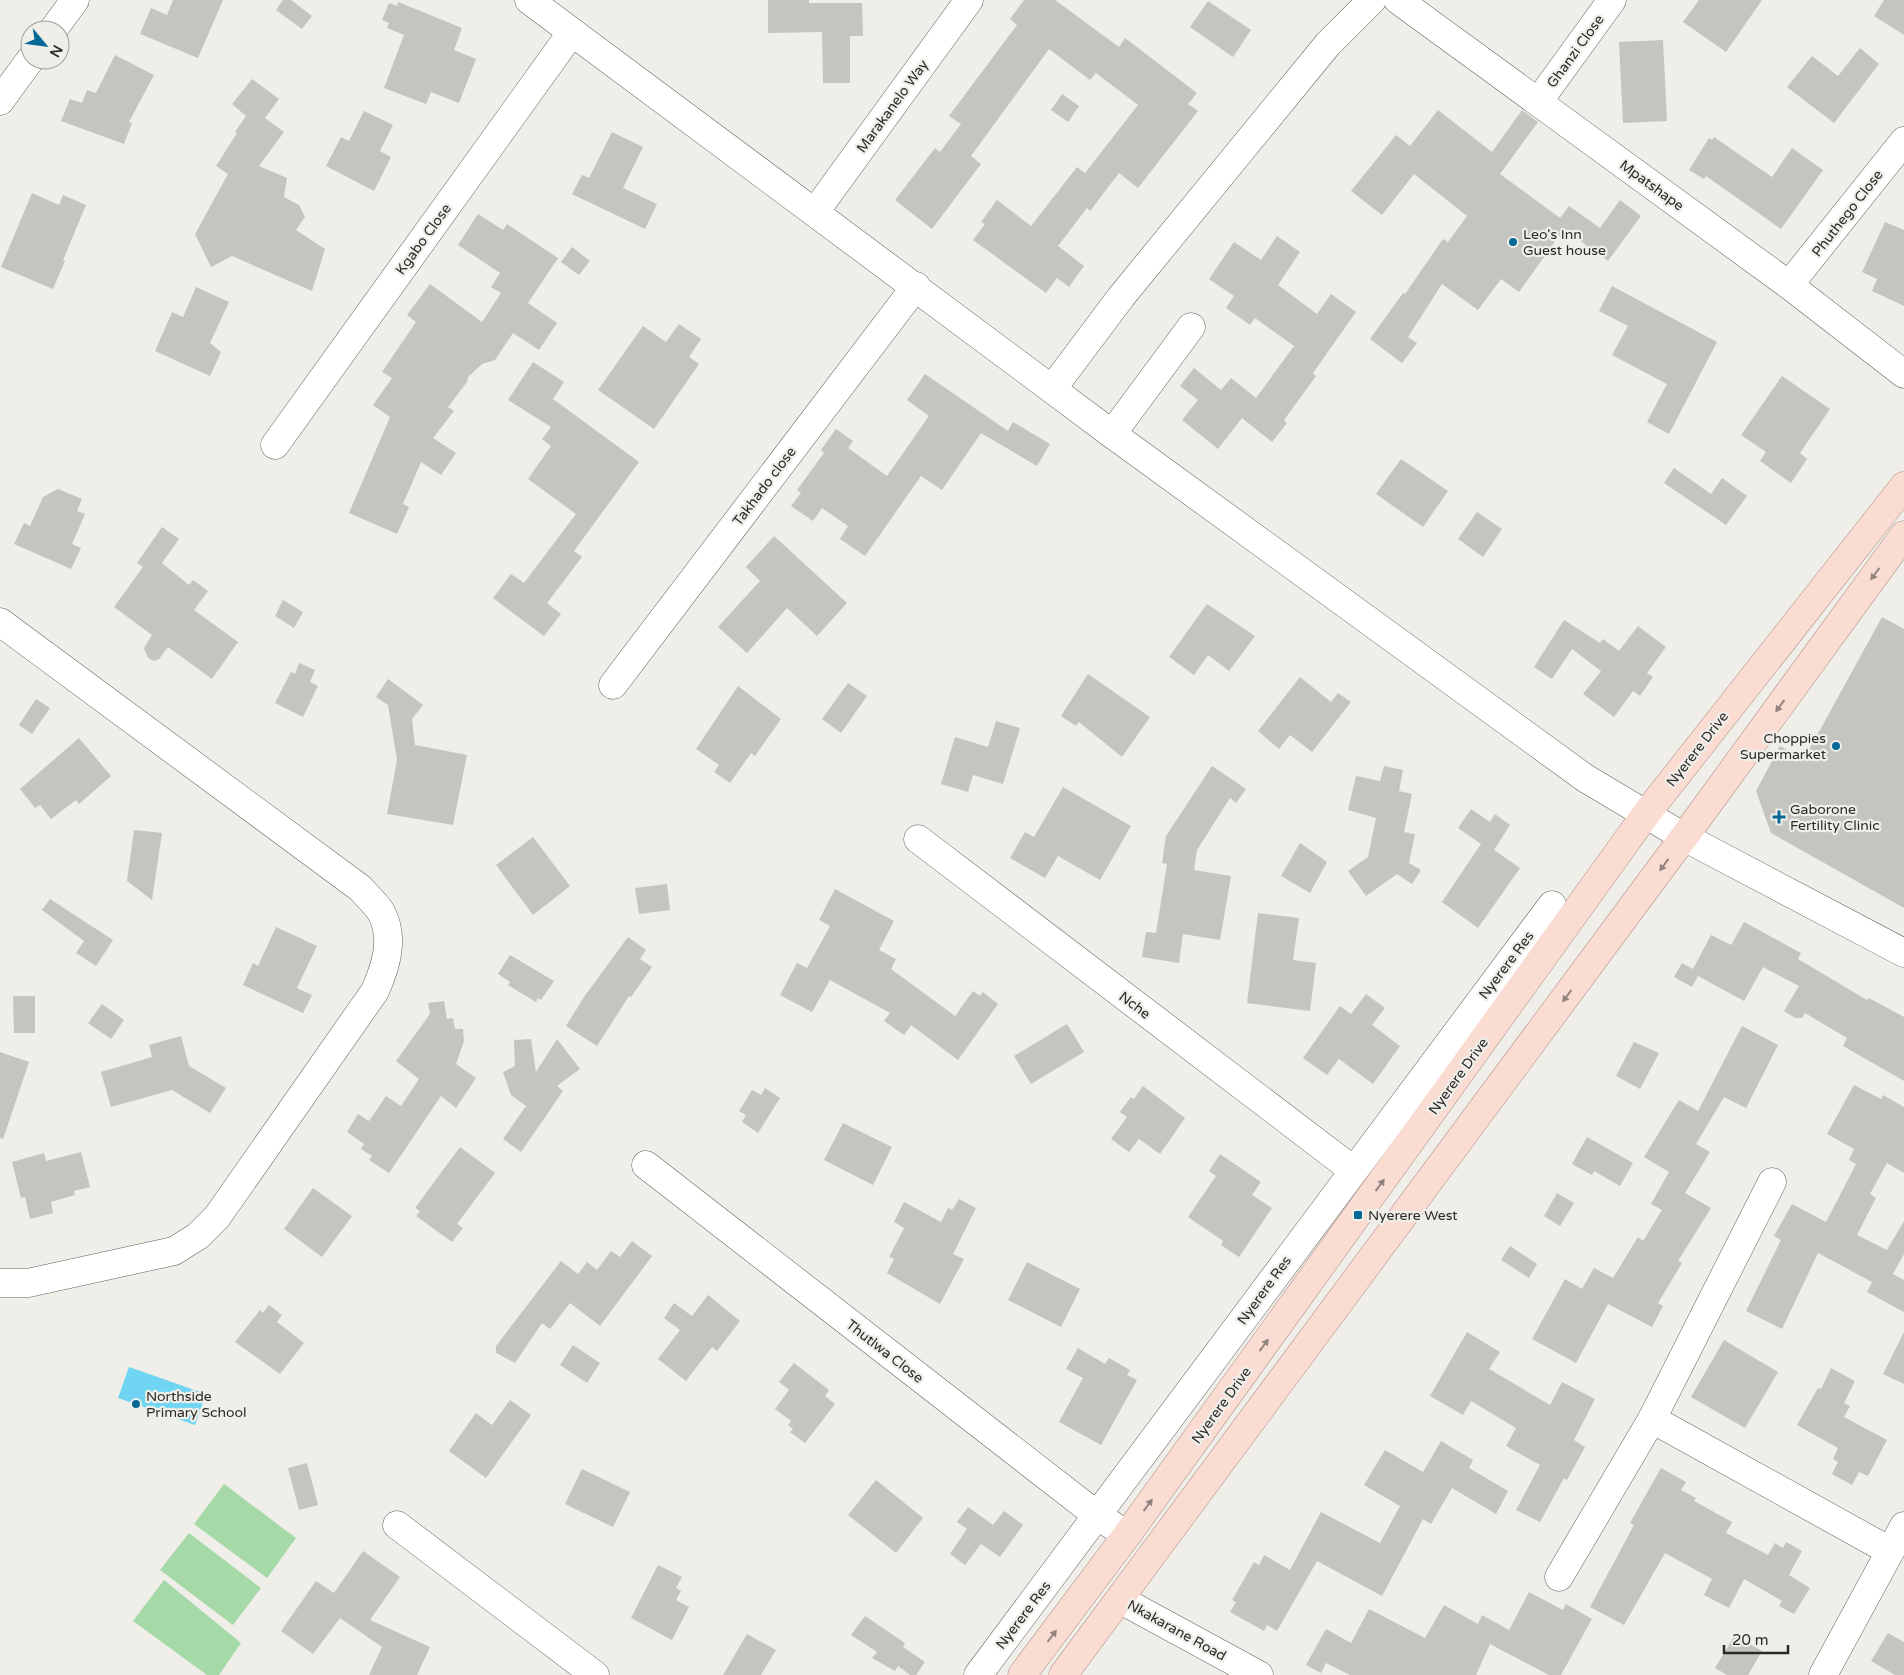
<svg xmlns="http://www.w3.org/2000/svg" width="1904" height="1675" font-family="'Varela Round',sans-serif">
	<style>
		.green { fill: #a5d9a7 }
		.water { fill: #70d5f3 }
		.building { fill: #c5c4bf }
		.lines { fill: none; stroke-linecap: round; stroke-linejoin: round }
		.minor-casing { stroke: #64635f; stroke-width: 29 }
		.major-casing { stroke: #af8e84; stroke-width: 29 }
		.minor { stroke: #fff; stroke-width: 28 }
		.major { stroke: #fadcd3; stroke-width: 28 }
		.oneway { fill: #92837e }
		.poi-dot { fill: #056897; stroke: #efeee9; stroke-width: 2 }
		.labels { text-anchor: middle; stroke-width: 4.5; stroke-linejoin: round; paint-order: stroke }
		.street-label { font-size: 14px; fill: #2b2a28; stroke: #efeee9 }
		.poi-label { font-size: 14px; fill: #2b2a28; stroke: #efeee9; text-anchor: start }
	</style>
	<rect width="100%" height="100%" fill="#efeee9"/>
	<!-- green -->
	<g class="green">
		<path d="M224,1484L296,1538L267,1578L194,1524Z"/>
		<path d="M189,1533L261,1588L233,1625L160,1570Z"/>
		<path d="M164,1580L241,1643L219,1675H207L133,1621Z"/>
	</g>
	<!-- water -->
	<path class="water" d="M129,1367L206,1394L195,1425L118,1398Z"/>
	<!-- building -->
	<g class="building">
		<path d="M173,0H223L198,58L140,34L151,8L167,15Z"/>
		<path d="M283,0H291L312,16L302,29L276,10Z"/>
		<path d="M768,0H809V3H862L863,36H850V83H823L822,32L768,33Z"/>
		<path d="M1024,0H1055L1119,47L1125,38L1197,93L1188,104L1198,111L1138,188L1119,173L1090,211L1087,208L1058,246L1084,266L1069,287L1057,278L1046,293L973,240L985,224L981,222L997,200L1031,226L1077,167L1085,173L1138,105L1096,73L1090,80L1049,49L971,156L981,164L932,229L895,200L935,148L940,152L961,124L949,116L1017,25L1010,19Z"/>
		<path d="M1699,0H1762L1726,52L1683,22Z"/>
		<path d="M1884,0H1904V35L1874,16Z"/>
		<path d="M1208,1L1251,30L1233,57L1190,27Z"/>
		<path d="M398,2L462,28L454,50L476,59L459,103L431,92L426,104L384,88L404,35L387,28L389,23L382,20L389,3L397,6Z"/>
		<path d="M1663,40L1667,121L1623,123L1619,42Z"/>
		<path d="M1860,48L1879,64L1834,123L1787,87L1812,56L1838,76Z"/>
		<path d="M115,55L154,75L129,122L132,123L124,144L61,121L70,99L82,103L87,90L96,93Z"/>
		<path d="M252,79L279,99L265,118L284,132L259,166L287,178L284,197L299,205L305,217L296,230L325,249L312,291L232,256L211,267L195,234L228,174L216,166L237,133L235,132L246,116L232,104Z"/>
		<path d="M1062,94L1079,106L1068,122L1051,110Z"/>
		<path d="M1438,110L1492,152L1522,110L1538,122L1500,174L1560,218L1569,206L1600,228L1620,200L1641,216L1608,261L1564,229L1519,292L1501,279L1478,310L1442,284L1408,337L1417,343L1402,363L1370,339L1403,293L1405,294L1443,239L1448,242L1467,216L1414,174L1382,215L1351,191L1396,135L1410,146Z"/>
		<path d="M364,111L393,125L380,151L391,157L374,191L326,166L341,137L349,141Z"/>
		<path d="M612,132L643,147L623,188L657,204L645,229L572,194L582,175L589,178Z"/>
		<path d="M1714,137L1772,177L1792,148L1823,170L1781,229L1706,176L1704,179L1689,170L1709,138L1712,140Z"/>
		<path d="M32,193L59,205L63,195L86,205L63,260L65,261L53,289L1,267Z"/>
		<path d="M478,214L503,230L507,224L558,258L528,303L557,323L539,350L513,333L495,360L482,364L468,377L467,382L448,407L454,411L433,438L456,453L441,475L421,462L403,504L409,507L397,534L349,513L390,417L373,405L392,378L382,372L416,322L407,315L430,284L482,322L501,293L491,287L500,273L458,245Z"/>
		<path d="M1885,222L1904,230V306L1872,291L1877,279L1862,272Z"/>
		<path d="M1277,236L1300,252L1278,285L1317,314L1331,294L1356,312L1313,373L1316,376L1284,420L1287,423L1272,442L1242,418L1218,449L1182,420L1198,400L1180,386L1194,368L1221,390L1231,378L1256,398L1294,346L1255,318L1250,325L1226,308L1234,296L1209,279L1234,242L1261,260Z"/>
		<path d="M572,247L590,261L579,275L561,262Z"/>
		<path d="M1612,286L1717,342L1669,434L1647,422L1667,384L1612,355L1628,326L1599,311Z"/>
		<path d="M196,287L229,302L210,343L221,352L210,376L155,351L172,312L183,317Z"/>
		<path d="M679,324L701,339L689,357L699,364L654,429L598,390L643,326L666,342Z"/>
		<path d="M533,362L564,382L553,399L639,462L574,551L582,557L547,603L561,614L544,636L493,598L511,574L524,583L576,514L528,479L551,446L542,439L551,427L508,400Z"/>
		<path d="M925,374L1008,431L1013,422L1050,444L1037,466L981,433L942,490L921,476L865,556L840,539L848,526L822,508L813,521L791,506L801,493L797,490L824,453L821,450L836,429L853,441L848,448L887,476L929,416L907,400Z"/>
		<path d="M1782,376L1830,409L1800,453L1807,459L1791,483L1760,461L1766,452L1741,435Z"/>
		<path d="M1401,459L1448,491L1423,527L1376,494Z"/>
		<path d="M1674,468L1711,494L1722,478L1747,496L1726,525L1664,483Z"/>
		<path d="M58,489L82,499L77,511L85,514L72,544L81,548L71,569L14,544L24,523L30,526L43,497Z"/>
		<path d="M1477,512L1502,529L1483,557L1458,539Z"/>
		<path d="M162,527L179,539L162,563L189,585L193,580L208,591L194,610L238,642L212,679L168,647L159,659L154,661L148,658L144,648L152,635L114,607L143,567L137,563Z"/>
		<path d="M774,536L847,603L817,636L787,608L747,653L718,627L760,581L746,567Z"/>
		<path d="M283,600L303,612L294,628L275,616Z"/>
		<path d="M1207,604L1255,636L1229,671L1208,655L1194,675L1169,657Z"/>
		<path d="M1882,617L1904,629V908L1771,833L1756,791L1780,746L1804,759Z"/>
		<path d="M1564,620L1600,643L1603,639L1619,651L1638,626L1666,647L1647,673L1653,677L1640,696L1633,691L1614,717L1583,694L1601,671L1572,649L1552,679L1534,667Z"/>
		<path d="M299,663L315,670L310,682L318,686L303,717L275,703L291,672L295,674Z"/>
		<path d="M1088,674L1150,717L1122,757L1079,722L1076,726L1061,716Z"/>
		<path d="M1300,677L1331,702L1338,693L1351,702L1312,752L1290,735L1279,749L1258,731Z"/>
		<path d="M388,679L423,705L412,719L415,745L467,755L453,825L387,814L397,760L388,705L376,697Z"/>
		<path d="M848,683L867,696L841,733L822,719Z"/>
		<path d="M738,686L781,719L755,756L751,753L730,783L714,772L719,765L696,749Z"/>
		<path d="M36,699L50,708L32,734L19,725Z"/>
		<path d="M996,721L1020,728L1003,784L973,775L968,792L941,784L955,737L988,747Z"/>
		<path d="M79,738L111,776L79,804L76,800L51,819L40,805L35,808L20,789Z"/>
		<path d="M1212,766L1246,789L1236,803L1230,798L1197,850L1194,870L1231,876L1220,940L1183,934L1179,963L1142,957L1146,932L1156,933L1167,864L1162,863L1166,836Z"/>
		<path d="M1384,766L1403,770L1399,791L1412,794L1404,832L1415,834L1409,863L1421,870L1412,884L1397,874L1366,896L1348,871L1368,857L1376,818L1348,810L1356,776L1380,781Z"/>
		<path d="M1063,787L1131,826L1100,880L1058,856L1045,878L1010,858L1025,832L1034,837Z"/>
		<path d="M1471,809L1490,822L1495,814L1510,825L1494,850L1520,868L1478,928L1442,902L1481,844L1458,828Z"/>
		<path d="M134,830L162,833L152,900L127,881Z"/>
		<path d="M533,837L570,886L533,915L496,865Z"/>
		<path d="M1300,843L1327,862L1310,893L1281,876Z"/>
		<path d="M667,884L670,910L639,914L635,888Z"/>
		<path d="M835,889L894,921L879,950L896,959L891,969L955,1016L973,991L980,996L983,992L998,1004L958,1060L911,1025L904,1035L884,1021L890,1013L830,980L812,1012L780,995L797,963L807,968L830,926L819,920Z"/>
		<path d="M50,899L113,940L96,966L76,953L84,941L42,910Z"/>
		<path d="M1258,913L1299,918L1293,960L1316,963L1310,1011L1247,1003Z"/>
		<path d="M1744,922L1801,953L1798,959L1867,1000L1869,998L1904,1017V1081L1843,1046L1847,1038L1805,1013L1802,1018H1795L1784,1011L1799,986L1763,967L1744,1001L1698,976L1692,987L1674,977L1682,963L1693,969L1711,935L1731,945Z"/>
		<path d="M276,927L317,946L297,988L312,995L303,1013L243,985L253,963L258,966Z"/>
		<path d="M628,937L646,950L640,959L652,967L631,997L629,996L597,1046L566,1026L584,997Z"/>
		<path d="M510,955L554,981L541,1000L538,998L536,1002L508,985L510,982L498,974Z"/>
		<path d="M1366,994L1385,1008L1372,1025L1400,1046L1373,1084L1339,1059L1327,1075L1303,1058L1340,1006L1351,1014Z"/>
		<path d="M13,996H35V1033H14Z"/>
		<path d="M444,1001L447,1019L453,1018L455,1029H463L464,1041L456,1064L476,1078L456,1108L441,1096L389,1173L369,1160L372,1156L361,1149L364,1144L347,1132L358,1114L369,1121L386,1096L401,1106L419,1079L396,1061L430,1014L428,1003Z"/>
		<path d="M102,1004L124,1020L111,1039L88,1023Z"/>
		<path d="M1067,1024L1084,1052L1031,1084L1014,1056Z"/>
		<path d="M1742,1026L1778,1045L1746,1108L1724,1097L1696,1144L1710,1152L1685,1193L1711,1208L1678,1261L1682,1263L1658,1303L1663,1306L1652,1327L1608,1304L1576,1363L1532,1339L1565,1279L1582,1289L1594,1268L1613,1278L1638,1237L1643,1241L1662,1210L1651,1204L1669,1172L1644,1157L1679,1100L1698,1111Z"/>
		<path d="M181,1036L189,1066L226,1088L210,1113L172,1090L111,1107L101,1072L152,1057L149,1045Z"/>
		<path d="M531,1039L536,1072L557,1039L580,1069L557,1086L563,1091L521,1152L503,1139L526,1106L511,1095L503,1072L515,1066L514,1040Z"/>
		<path d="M1634,1042L1659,1053L1640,1089L1616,1076Z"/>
		<path d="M0,1052L29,1062L3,1139L0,1138Z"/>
		<path d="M1854,1085L1881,1099L1883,1095L1904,1107V1173L1887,1163L1870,1194L1876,1198L1857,1235L1887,1250L1904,1221V1254L1893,1274L1904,1280V1312L1867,1292L1872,1282L1818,1253L1782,1329L1746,1311L1781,1240L1774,1236L1792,1204L1826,1222L1856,1164L1849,1160L1854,1149L1827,1134Z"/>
		<path d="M1143,1086L1185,1118L1160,1154L1139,1139L1129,1152L1111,1139L1127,1117L1120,1112L1131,1097L1134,1099Z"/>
		<path d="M765,1088L780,1098L758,1133L742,1122L746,1115L739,1111L752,1090L761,1095Z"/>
		<path d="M843,1123L892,1147L873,1185L824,1160Z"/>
		<path d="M1587,1137L1633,1163L1620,1186L1594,1171L1592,1175L1572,1164Z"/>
		<path d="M460,1147L495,1173L457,1224L463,1228L452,1242L416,1216L420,1211L415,1208Z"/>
		<path d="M81,1152L90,1187L74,1191L75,1195L51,1202L53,1213L30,1219L25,1197L21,1198L12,1162L44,1153L46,1161Z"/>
		<path d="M1220,1154L1261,1182L1252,1195L1272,1208L1239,1257L1221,1245L1223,1241L1188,1217L1216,1176L1209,1171Z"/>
		<path d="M313,1188L352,1216L322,1257L284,1229Z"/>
		<path d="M1557,1193L1574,1203L1560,1226L1544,1216Z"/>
		<path d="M959,1199L976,1208L953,1254L964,1259L940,1304L887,1273L894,1259L889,1257L904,1228L894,1222L904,1202L941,1222L948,1208L952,1210Z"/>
		<path d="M632,1241L652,1256L600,1326L570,1303L550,1329L542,1323L515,1363L496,1353V1346L561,1261L578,1274L587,1262L597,1270L611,1251L620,1257Z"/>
		<path d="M1510,1246L1537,1264L1529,1278L1501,1260Z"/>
		<path d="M1027,1262L1080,1289L1061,1327L1008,1300Z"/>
		<path d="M708,1295L740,1321L717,1351L712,1347L686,1381L658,1359L680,1330L664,1318L674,1303L692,1316Z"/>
		<path d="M269,1305L282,1315L277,1322L304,1343L280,1374L235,1342L260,1310L263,1313Z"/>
		<path d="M1467,1332L1500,1352L1489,1369L1550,1405L1562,1382L1595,1399L1574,1440L1585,1447L1567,1480L1564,1478L1540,1522L1516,1510L1540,1465L1506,1446L1516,1428L1471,1401L1463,1415L1430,1396Z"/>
		<path d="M1904,1332V1384L1883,1374Z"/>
		<path d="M1724,1340L1778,1372L1745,1428L1691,1397Z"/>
		<path d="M573,1345L600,1363L587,1383L560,1365Z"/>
		<path d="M1078,1348L1105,1364L1109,1358L1130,1370L1127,1375L1137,1380L1101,1445L1059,1422L1083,1378L1066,1369Z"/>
		<path d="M794,1363L829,1390L825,1396L835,1404L805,1443L790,1432L793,1429L788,1425L791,1421L775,1409L789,1390L779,1382Z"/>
		<path d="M1831,1368L1855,1381L1844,1403L1850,1406L1844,1417L1887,1440L1868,1476L1859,1472L1852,1485L1832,1474L1838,1462L1833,1459L1838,1448L1797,1425L1818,1388L1821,1389Z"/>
		<path d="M510,1400L531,1415L486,1478L449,1451L476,1413L492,1425Z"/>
		<path d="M1441,1441L1473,1460L1469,1468L1508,1491L1496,1514L1452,1488L1431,1524L1423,1519L1382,1596L1317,1561L1277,1631L1267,1625L1264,1631L1230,1612L1236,1602L1232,1600L1254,1562L1259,1565L1264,1555L1290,1570L1321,1512L1380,1543L1400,1506L1364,1485L1385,1450L1423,1472Z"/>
		<path d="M307,1463L318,1505L299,1510L288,1468Z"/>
		<path d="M1661,1468L1686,1482L1681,1490L1696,1498L1694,1501L1732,1522L1726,1533L1768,1555L1775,1543L1783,1548L1786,1542L1802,1551L1789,1575L1810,1588L1794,1614L1779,1606L1782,1601L1744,1579L1729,1608L1704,1595L1712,1579L1665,1553L1624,1625L1590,1607L1634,1525L1630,1523Z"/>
		<path d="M582,1469L630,1492L613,1527L565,1504Z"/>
		<path d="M876,1480L923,1518L896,1553L848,1515Z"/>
		<path d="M968,1507L993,1525L1004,1511L1023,1525L1000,1557L981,1544L965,1565L950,1554L967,1529L957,1522Z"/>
		<path d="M363,1551L400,1577L370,1620L430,1647L417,1675H369L382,1647L340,1618L313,1654L281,1631L316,1581L334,1593Z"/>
		<path d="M658,1565L682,1577L676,1588L681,1591L676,1600L689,1607L672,1640L631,1618Z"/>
		<path d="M1529,1592L1563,1610L1566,1604L1592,1619L1561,1675H1549L1490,1644L1476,1675H1350L1326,1663L1321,1673L1306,1665L1326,1629L1351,1643L1369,1609L1425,1638L1444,1605L1478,1624L1482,1615L1509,1630Z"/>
		<path d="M865,1616L905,1643L903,1647L925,1662L916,1675H910L898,1666L895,1671L872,1658L877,1652L851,1635Z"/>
		<path d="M1888,1633L1904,1642V1675H1895L1871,1661Z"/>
		<path d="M747,1634L776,1650L761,1675H723Z"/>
		<path d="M1735,1635L1762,1651L1748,1675H1727L1715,1668Z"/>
	</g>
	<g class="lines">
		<!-- minor casing -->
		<g class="minor-casing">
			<g id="minor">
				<path d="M529,0L1112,434L1585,778L1684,837L1904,953"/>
				<path d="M1398,0L1789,285L1904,374"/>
				<path d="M53,30L75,0"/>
				<path d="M0,101L30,60"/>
				<path d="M1538,102L1612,0"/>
				<path d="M815,212L969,0"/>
				<path d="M1789,285L1904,141"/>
				<path d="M1052,389L1121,297L1328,44L1372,0"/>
				<path d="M1112,434L1191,327"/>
				<path d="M275,445L572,32"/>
				<path d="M0,622L360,888C367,896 376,904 381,912C395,938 386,966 375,991L217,1217L198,1236L174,1251L28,1283H0"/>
				<path d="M613,685L916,286"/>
				<path d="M918,839L1353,1170"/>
				<path d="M646,1165L1098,1516L1127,1535"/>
				<path d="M1652,1419L1890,1551"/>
				<path d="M397,1525L595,1675"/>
				<path d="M1559,1577L1652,1419L1772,1182"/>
				<path d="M1121,1600L1259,1675"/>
				<path d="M978,1675L1552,905"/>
				<path d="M1823,1675L1904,1526"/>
			</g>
		</g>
		<!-- major casing -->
		<g class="major-casing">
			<g id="major">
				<path d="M1022,1675L1127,1535L1646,814L1904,486"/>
				<path d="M1063,1675L1684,837L1904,535"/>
			</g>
		</g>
		<!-- minor -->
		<use href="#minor" class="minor"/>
		<!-- major -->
		<use href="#major" class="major"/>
	</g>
	<!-- one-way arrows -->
	<defs><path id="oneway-solid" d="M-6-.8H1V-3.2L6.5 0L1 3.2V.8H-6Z" transform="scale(1.25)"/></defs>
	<g class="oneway">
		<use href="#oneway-solid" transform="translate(1875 574) rotate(126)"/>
		<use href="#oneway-solid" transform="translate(1780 706) rotate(126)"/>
		<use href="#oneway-solid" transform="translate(1664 865) rotate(126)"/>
		<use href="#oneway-solid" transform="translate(1567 996) rotate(126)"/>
		<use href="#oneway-solid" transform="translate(1380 1185) rotate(-54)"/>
		<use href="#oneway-solid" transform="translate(1264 1345) rotate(-54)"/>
		<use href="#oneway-solid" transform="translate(1148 1505) rotate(-54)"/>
		<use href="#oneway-solid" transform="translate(1052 1636) rotate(-53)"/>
	</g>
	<!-- markers -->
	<g class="poi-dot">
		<circle cx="1513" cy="242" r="5"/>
		<circle cx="1836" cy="746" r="5"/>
		<path d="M1776.5 809.5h5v5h5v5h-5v5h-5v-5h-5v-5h5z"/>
		<rect x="1353" y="1210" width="10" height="10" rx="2.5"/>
		<circle cx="136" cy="1404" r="5"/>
	</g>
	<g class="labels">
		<!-- street labels -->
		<g class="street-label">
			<text transform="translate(1575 51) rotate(-54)" y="5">Ghanzi Close</text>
			<text transform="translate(892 106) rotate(-54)" y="5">Marakanelo Way</text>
			<text transform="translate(1652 185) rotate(36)" y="5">Mpatshape</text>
			<text transform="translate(1847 213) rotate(-52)" y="5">Phuthego Close</text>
			<text transform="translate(423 239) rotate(-54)" y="5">Kgabo Close</text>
			<text transform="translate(764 486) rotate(-53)" y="5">Takhado close</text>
			<text transform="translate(1697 749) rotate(-52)" y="5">Nyerere Drive</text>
			<text transform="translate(1506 965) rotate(-53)" y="5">Nyerere Res</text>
			<text transform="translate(1135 1005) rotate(37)" y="5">Nche</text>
			<text transform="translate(1458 1076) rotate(-54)" y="5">Nyerere Drive</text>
			<text transform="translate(1264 1290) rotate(-54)" y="5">Nyerere Res</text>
			<text transform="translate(885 1351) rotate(38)" y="5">Thutlwa Close</text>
			<text transform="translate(1221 1405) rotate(-54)" y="5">Nyerere Drive</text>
			<text transform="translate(1023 1615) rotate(-53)" y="5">Nyerere Res</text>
			<text transform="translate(1177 1630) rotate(29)" y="5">Nkakarane Road</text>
		</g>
		<!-- poi labels -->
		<g class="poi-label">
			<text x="1523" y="239">Leo's Inn<tspan x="1523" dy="16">Guest house</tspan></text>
			<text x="1826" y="743" text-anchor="end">Choppies<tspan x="1826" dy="16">Supermarket</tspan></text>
			<text x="1790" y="814">Gaborone<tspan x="1790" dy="16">Fertility Clinic</tspan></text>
			<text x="1368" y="1220">Nyerere West</text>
			<text x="146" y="1401">Northside<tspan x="146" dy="16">Primary School</tspan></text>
		</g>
	</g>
	<!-- north arrow -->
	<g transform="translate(45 45) rotate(119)"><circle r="24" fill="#efeee9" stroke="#a1a09c"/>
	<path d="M0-4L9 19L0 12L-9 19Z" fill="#056897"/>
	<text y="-8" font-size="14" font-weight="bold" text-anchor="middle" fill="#2b2a28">N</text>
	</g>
	<!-- scale -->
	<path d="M1724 1645v8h64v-8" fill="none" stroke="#2b2a28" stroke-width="2.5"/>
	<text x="1732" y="1645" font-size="15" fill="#2b2a28" stroke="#efeee9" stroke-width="4" paint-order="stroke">20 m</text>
</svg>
